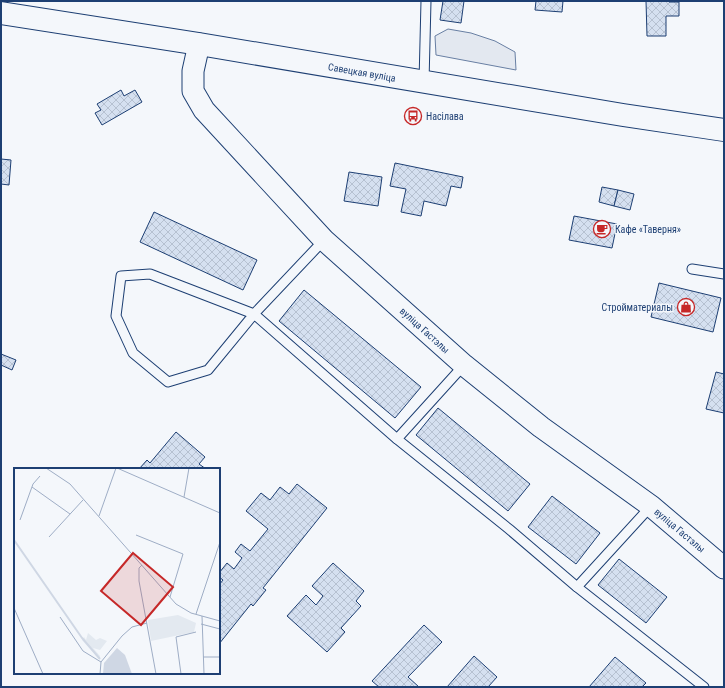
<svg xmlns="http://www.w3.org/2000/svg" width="725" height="688" font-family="'Roboto Condensed',sans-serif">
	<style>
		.parking { fill: #e3e8f0; stroke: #687fa3 }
		.building { fill: url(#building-cross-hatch); stroke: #1d3f73 }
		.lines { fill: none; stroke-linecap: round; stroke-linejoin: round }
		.service-casing { stroke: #1d3f73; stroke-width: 11 }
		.tertiary-casing { stroke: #1d3f73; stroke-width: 23 }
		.primary-casing { stroke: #1d3f73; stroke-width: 24 }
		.service { stroke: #f4f7fb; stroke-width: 9 }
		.tertiary { stroke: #f4f7fb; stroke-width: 21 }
		.primary { stroke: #f4f7fb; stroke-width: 22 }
		.labels { text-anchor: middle; stroke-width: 3; stroke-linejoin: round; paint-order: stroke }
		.street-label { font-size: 10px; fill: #1d3f73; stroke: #f4f7fb }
		.poi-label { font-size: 10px; fill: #1d3f73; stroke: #f4f7fb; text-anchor: start }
		.inset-river { fill: none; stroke: #cfd7e4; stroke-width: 2 }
		.inset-road { fill: none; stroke: #9eadc5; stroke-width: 1 }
		.view { fill: #c62828; fill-opacity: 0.15; stroke: #c62828; stroke-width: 2 }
		.inset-edge { fill: none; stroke: #1d3f73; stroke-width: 2 }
	</style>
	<defs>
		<pattern id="building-cross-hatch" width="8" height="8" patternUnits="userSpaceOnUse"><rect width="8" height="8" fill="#d5e0f0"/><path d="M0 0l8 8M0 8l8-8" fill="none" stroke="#b6c1d1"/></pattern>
	</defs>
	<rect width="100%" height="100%" fill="#f4f7fb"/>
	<!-- parking -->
	<path class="parking" d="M448,29L471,33L495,41L515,52L516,70L436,55L435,36Z"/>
	<!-- building -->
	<g class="building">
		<path d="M443,1H464L461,23L440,20Z"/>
		<path d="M536,1H563L562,12L535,10Z"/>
		<path d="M646,1H669V2H679V16H666V36H647Z"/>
		<path d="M121,90L124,96L135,90L142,102L102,125L95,113L101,110L97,104Z"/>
		<path d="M1,159L11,160L9,185L1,184Z"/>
		<path d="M395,163L463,177L461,188L451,186L446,206L424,201L421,216L401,212L406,189L390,186Z"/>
		<path d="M349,172L382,177L378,206L344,201Z"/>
		<path d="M602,187L618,190L614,206L599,202Z"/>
		<path d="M618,190L634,194L630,210L614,206Z"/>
		<path d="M154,212L257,260L243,290L140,242Z"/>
		<path d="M574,216L617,224L612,248L569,240Z"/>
		<path d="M659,283L721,298L713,332L651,317Z"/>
		<path d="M304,290L421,387L395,418L279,321Z"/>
		<path d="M1,354L16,360L12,370L1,365Z"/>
		<path d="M716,372L724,374V413L706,409Z"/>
		<path d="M438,408L530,484L508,511L416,435Z"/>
		<path d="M176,432L205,457L199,464L206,469H139L147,460L150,463Z"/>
		<path d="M297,484L327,508L263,588L266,590L253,606L251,604L219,644V585L223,580L219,577V573L227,563L234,569L242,558L235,552L241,544L250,551L268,529L246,511L261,493L270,500L280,487L289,494Z"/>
		<path d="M552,496L600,533L576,564L528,527Z"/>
		<path d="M619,559L667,597L646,623L598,585Z"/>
		<path d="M333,563L364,591L356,601L361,606L341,628L345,632L327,652L287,616L306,595L316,605L323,596L312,586Z"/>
		<path d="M424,625L442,642L408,677L419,687H379L372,681Z"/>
		<path d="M474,656L497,677L488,687H447Z"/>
		<path d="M615,657L646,683L642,687H589Z"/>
	</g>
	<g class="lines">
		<!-- service casing -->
		<g class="service-casing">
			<g id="service">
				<path d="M424,82L426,1"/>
				<path d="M324,240L254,314L150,274L121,276L116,316L133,353L168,382L208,370L254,314L397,439L509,529L577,587L704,687"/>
				<path d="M692,269L724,274"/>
				<path d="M397,439L464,365"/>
				<path d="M577,587L651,506"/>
			</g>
		</g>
		<!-- tertiary casing -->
		<g class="tertiary-casing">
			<path id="tertiary" d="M199,44L193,71V91L204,110L324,240L464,365L541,427L651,506L724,568"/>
		</g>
		<!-- primary casing -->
		<g class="primary-casing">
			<path id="primary" d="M1,13L199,44L623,115L724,130"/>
		</g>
		<!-- service -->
		<use href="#service" class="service"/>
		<!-- tertiary -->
		<use href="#tertiary" class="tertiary"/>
		<!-- primary -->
		<use href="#primary" class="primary"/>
	</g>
	<!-- icons -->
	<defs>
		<g id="bus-ring" transform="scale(0.9)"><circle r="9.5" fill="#f4f7fb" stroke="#c62828" stroke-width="1.5"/><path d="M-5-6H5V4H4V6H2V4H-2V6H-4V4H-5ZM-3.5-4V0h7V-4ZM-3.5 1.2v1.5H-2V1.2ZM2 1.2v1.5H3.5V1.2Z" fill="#c62828"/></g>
		<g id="cafe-ring" transform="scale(0.9)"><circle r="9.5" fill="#f4f7fb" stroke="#c62828" stroke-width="1.5"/><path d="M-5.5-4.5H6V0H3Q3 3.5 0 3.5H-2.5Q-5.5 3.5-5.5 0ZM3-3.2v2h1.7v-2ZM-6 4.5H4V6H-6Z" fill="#c62828"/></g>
		<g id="shop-ring" transform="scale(0.9)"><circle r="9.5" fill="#f4f7fb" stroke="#c62828" stroke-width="1.5"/><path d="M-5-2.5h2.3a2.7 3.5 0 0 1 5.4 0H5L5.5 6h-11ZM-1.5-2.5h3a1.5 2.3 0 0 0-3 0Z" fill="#c62828"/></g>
	</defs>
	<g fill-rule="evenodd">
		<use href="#bus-ring" x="413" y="116"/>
		<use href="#cafe-ring" x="602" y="229"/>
		<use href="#shop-ring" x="686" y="307"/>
	</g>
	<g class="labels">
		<!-- street labels -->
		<g class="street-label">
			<text transform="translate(362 72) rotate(10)" y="4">Савецкая вуліца</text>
			<text transform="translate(425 330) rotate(42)" y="4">вуліца Гастэлы</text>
			<text transform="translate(680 530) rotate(40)" y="4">вуліца Гастэлы</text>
		</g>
		<!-- poi labels -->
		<g class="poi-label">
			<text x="426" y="120">Насілава</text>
			<text x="615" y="233">Кафе «Таверня»</text>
			<text x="673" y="311" text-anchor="end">Стройматериалы</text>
		</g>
	</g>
	<!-- overview -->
	<g transform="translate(14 468)">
		<rect width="206" height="206" fill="#f4f7fb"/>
		<path d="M74,165L82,172L86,170L93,173L86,182L79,180L86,188L85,191L68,172L70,169L72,172Z" fill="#e3e9f0"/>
		<path d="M164,147L182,155L180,164L137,173L134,152Z" fill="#e3e9f0"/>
		<path d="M103,180L111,187L118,206H89L90,195Z" fill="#cfd7e4"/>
		<path class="inset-river" d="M0,72L68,170L86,191"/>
		<path class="inset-road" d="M32,0L56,16L162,136L177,145L206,153M103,0L206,45M18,19L56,46M170,29L175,0M85,48L102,0M6,52L19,16L26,8M122,67L169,86L156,129M35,69L69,32M128,97L125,100V113L142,206M0,140L29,206M182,146L206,74M188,148L190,206M46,149L69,183L87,194M187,156L206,161M189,189H206M86,206L87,194L108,168L118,159L133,155M167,206L162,169L182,164"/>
		<path class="view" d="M119,85L159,119L127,157L87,123Z"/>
		<rect width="206" height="206" class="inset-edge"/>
	</g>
	<!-- border -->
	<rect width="725" height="688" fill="none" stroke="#1d3f73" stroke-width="4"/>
</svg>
